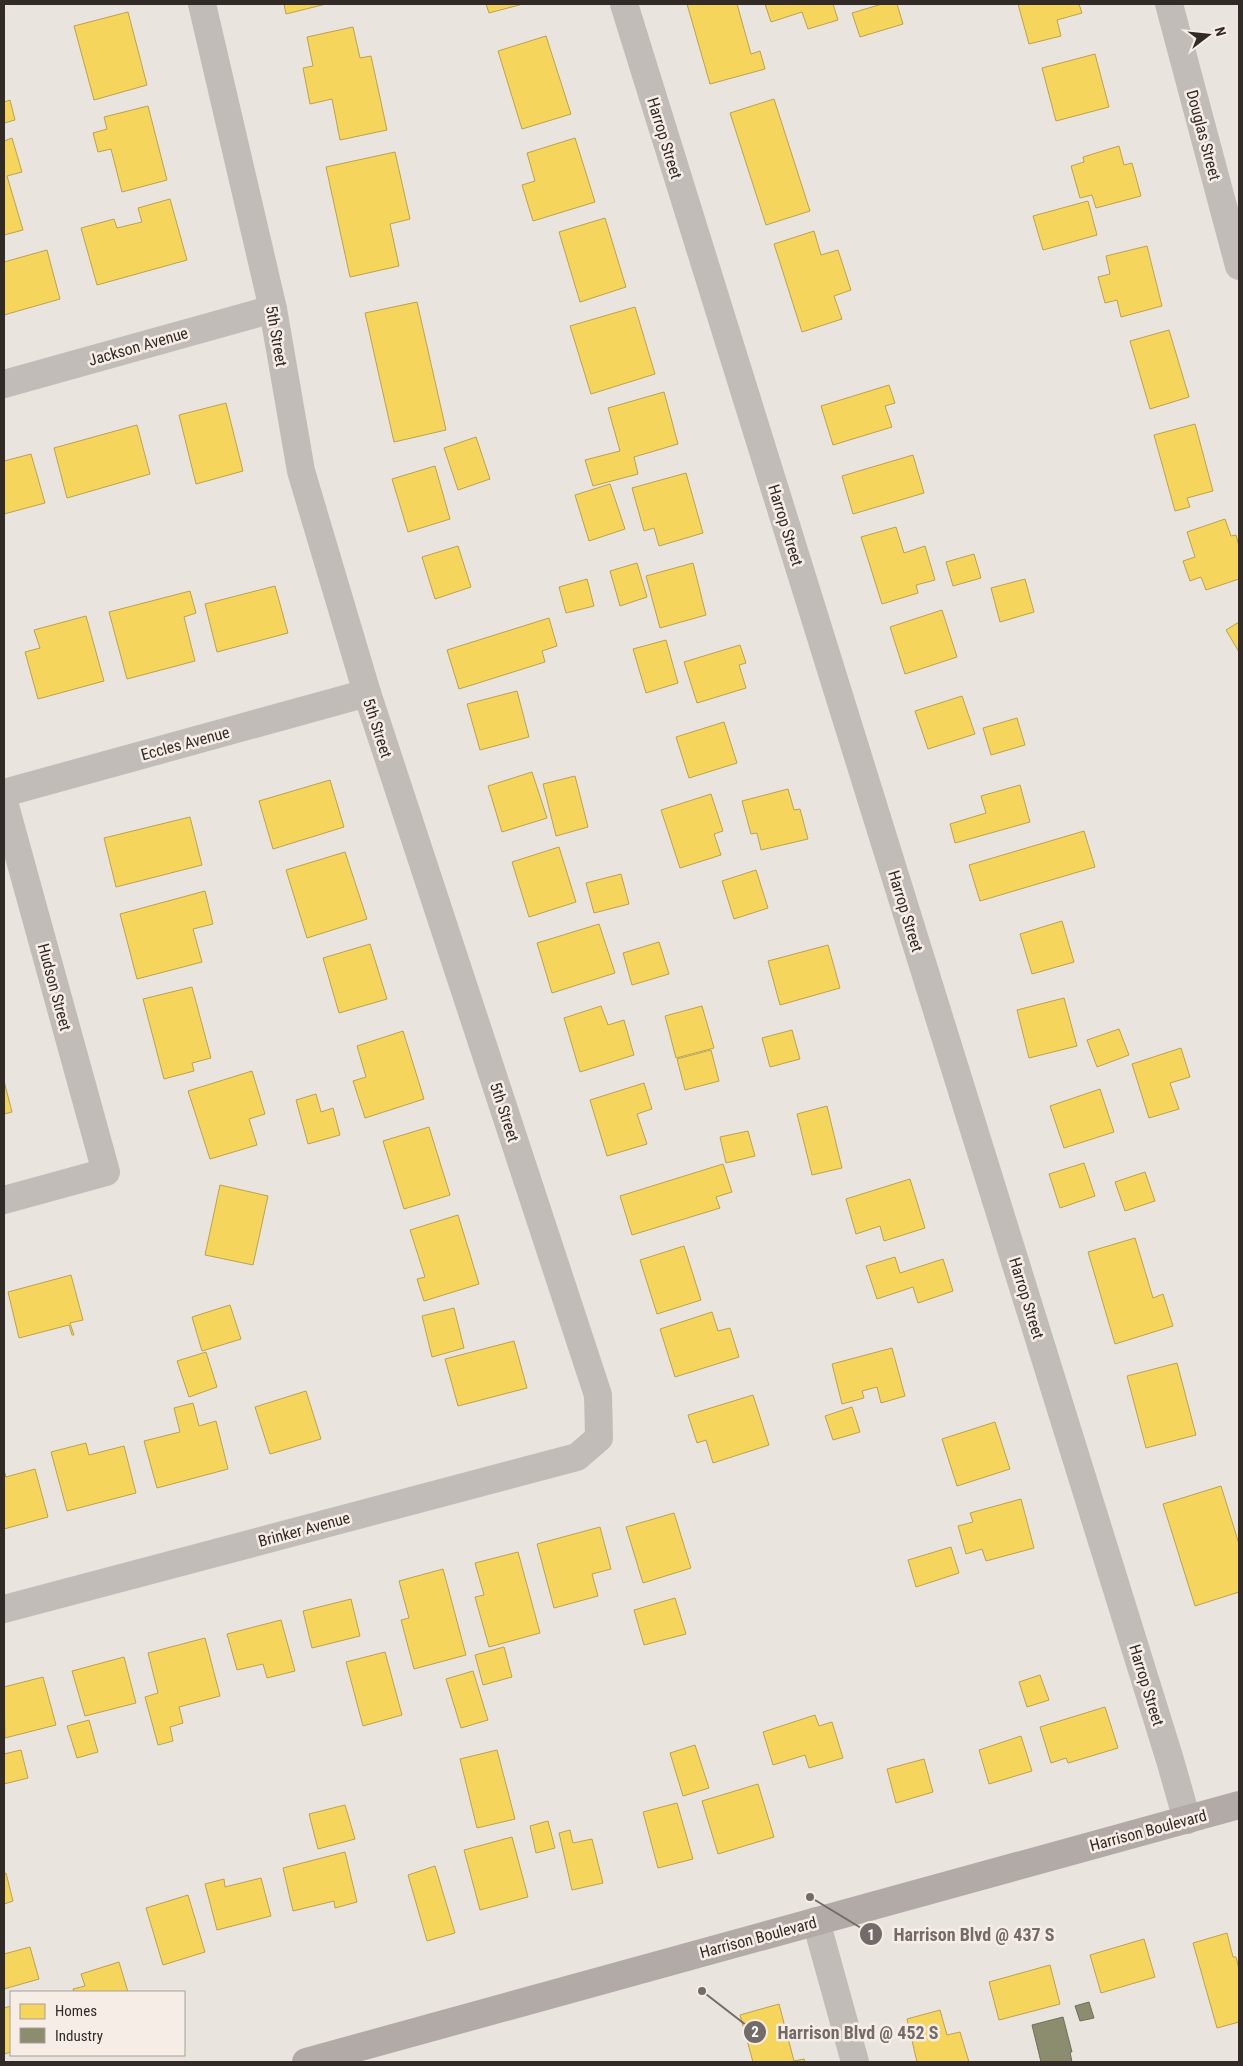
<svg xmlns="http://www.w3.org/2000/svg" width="1243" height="2066" font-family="'Roboto Condensed',sans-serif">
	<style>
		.homes { fill: #f6d55c; stroke: #bba24c }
		.industry { fill: #8c8c6e; stroke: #716f59 }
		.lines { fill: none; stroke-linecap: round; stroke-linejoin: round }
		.minor { stroke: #c2bcb8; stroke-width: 28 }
		.major { stroke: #b1aaa7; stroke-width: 28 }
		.labels { text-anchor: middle; stroke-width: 5; stroke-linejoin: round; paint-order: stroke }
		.street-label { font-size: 16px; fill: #322a27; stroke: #f6ede6 }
		.leader { fill: none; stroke: #726b67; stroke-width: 2 }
		.callout-dot { fill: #726b67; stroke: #f6ede6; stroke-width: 2 }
		.mark-label { font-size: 15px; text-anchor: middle; font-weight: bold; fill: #fff }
		.callout-label { font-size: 18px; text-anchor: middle; font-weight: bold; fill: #726b67; stroke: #f6ede6; stroke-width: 5; stroke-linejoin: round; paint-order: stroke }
	</style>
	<rect width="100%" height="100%" fill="#eae4df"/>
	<!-- homes -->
	<g class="homes">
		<path d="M284,4H326L286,14Z"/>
		<path d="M486,4H523L489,13Z"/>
		<path d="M687,4H737L751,54L760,51L765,69L710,84Z"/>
		<path d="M765,4H833L838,20L808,29L802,12L771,22Z"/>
		<path d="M882,4H897L903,24L860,37L852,13Z"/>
		<path d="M1018,4H1079L1082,13L1057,20L1061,36L1029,44Z"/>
		<path d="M128,12L147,85L94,100L74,26Z"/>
		<path d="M353,27L360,58L371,56L387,130L340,140L332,99L310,104L303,68L313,66L307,37Z"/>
		<path d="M546,36L571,114L522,129L498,51Z"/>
		<path d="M1095,54L1109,107L1056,121L1042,68Z"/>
		<path d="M774,99L810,211L766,225L730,113Z"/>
		<path d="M10,100L15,120L4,123V102Z"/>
		<path d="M148,106L167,180L122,192L111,149L98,152L93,133L107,129L104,117Z"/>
		<path d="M12,138L22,172L7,176L23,230L4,235V141Z"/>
		<path d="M575,138L595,202L533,221L522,185L535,181L527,153Z"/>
		<path d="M1119,146L1124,165L1132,163L1141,196L1096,208L1092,195L1080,198L1071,166L1084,162L1083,157Z"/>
		<path d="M395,152L410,219L390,224L399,266L350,277L326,167Z"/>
		<path d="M170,199L187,260L97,285L81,228L114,219L117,228L142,222L138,208Z"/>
		<path d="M1088,201L1097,235L1043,250L1033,216Z"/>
		<path d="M605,218L626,287L580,302L559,232Z"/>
		<path d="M814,231L821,255L838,250L851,290L834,296L842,319L802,332L774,244Z"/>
		<path d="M1147,246L1162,306L1121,317L1117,300L1105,303L1098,277L1110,274L1106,256Z"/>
		<path d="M47,250L60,299L4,315V262Z"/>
		<path d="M417,302L446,430L394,442L365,313Z"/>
		<path d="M635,307L655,374L591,394L570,326Z"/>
		<path d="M1169,330L1189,397L1150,409L1130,341Z"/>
		<path d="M889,385L895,403L885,406L892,427L833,445L821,406Z"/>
		<path d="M664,392L678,444L634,457L638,474L593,486L585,460L620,451L608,408Z"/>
		<path d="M226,403L243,471L196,484L179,415Z"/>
		<path d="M1195,424L1213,491L1187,498L1190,507L1175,511L1154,435Z"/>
		<path d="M137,425L150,474L67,498L54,448Z"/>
		<path d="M476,437L490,479L458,490L444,448Z"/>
		<path d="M31,454L45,503L4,514V461Z"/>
		<path d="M913,455L924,493L853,514L842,476Z"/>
		<path d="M435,466L450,519L408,532L392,479Z"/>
		<path d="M686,473L703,533L659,546L654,528L644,531L632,488Z"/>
		<path d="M610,484L625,529L589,541L575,495Z"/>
		<path d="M1225,519L1231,536L1236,535L1239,546V579L1206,590L1201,577L1190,581L1183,561L1195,557L1187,532Z"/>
		<path d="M896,527L904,553L925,546L935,580L916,585L918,593L882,604L861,537Z"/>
		<path d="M458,546L471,587L435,599L422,557Z"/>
		<path d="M974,554L981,578L953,586L946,562Z"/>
		<path d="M637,563L647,597L620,606L610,571Z"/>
		<path d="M693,563L706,615L660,628L646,576Z"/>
		<path d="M587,579L594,606L566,613L559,587Z"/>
		<path d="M1025,579L1034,612L1000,622L991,588Z"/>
		<path d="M275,586L288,633L217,652L205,604Z"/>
		<path d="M190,591L196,613L184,617L195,661L127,679L109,612Z"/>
		<path d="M942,610L957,657L905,674L890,627Z"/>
		<path d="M86,616L104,681L38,699L25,652L40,648L34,630Z"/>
		<path d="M549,618L557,646L542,651L545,662L459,689L447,650Z"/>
		<path d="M1239,622V652L1226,630Z"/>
		<path d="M666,640L678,683L646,693L633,649Z"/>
		<path d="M740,645L746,663L739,665L746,688L697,703L684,662Z"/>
		<path d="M517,691L529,737L480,750L467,704Z"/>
		<path d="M962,696L975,734L928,749L915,711Z"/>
		<path d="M1017,718L1025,745L991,755L983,728Z"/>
		<path d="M724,722L737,763L689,778L676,737Z"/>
		<path d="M532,772L547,818L502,832L488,786Z"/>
		<path d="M575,776L588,827L556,836L543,784Z"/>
		<path d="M330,780L344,827L273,849L259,801Z"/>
		<path d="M1020,785L1030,822L955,843L950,824L986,813L981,796Z"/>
		<path d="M788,789L794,810L800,809L808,839L761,850L757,833L751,834L742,801Z"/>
		<path d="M711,794L723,831L714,834L721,855L680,868L661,810Z"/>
		<path d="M190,817L202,865L116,887L104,838Z"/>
		<path d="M1084,831L1095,867L980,901L969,865Z"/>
		<path d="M559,847L576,902L529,917L512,862Z"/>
		<path d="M345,852L367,919L307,938L286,870Z"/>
		<path d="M756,870L768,908L734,919L722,881Z"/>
		<path d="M621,874L629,904L594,913L586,883Z"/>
		<path d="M205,891L213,924L193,929L202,962L137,979L120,914Z"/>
		<path d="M1062,921L1074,962L1032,974L1020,934Z"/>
		<path d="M599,924L615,973L552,993L537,943Z"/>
		<path d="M659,942L669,974L632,985L623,953Z"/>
		<path d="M370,944L387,999L339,1013L323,958Z"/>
		<path d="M828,945L840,988L780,1005L768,961Z"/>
		<path d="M192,987L211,1058L192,1063L194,1071L164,1079L143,999Z"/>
		<path d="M1064,998L1077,1046L1029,1058L1017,1010Z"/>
		<path d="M601,1006L608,1025L624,1020L634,1055L580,1072L564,1018Z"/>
		<path d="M702,1006L714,1048L676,1058L665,1016Z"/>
		<path d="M1119,1029L1129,1055L1097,1067L1087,1040Z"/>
		<path d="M792,1030L800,1059L770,1067L762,1038Z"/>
		<path d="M403,1031L424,1099L365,1118L353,1081L366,1077L357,1046Z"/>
		<path d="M1181,1048L1190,1077L1170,1083L1179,1109L1149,1118L1132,1064Z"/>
		<path d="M711,1050L719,1081L685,1090L677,1059Z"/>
		<path d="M252,1071L265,1114L249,1119L257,1145L210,1159L188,1091Z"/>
		<path d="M4,1081L12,1112L4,1114Z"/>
		<path d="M644,1083L652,1109L637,1114L647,1144L607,1156L590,1100Z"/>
		<path d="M1100,1089L1114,1132L1064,1148L1050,1106Z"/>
		<path d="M316,1094L321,1112L333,1108L340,1135L308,1144L296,1100Z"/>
		<path d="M827,1106L842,1168L812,1175L797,1114Z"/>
		<path d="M429,1127L450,1195L404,1209L383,1141Z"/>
		<path d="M748,1131L755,1156L726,1163L720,1137Z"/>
		<path d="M1084,1163L1095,1196L1060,1208L1049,1174Z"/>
		<path d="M723,1164L732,1192L716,1197L720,1208L632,1235L620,1196Z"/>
		<path d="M1145,1172L1155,1201L1125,1211L1115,1182Z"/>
		<path d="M910,1179L925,1228L884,1241L880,1226L856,1234L846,1199Z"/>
		<path d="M220,1185L268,1196L253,1265L205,1255Z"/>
		<path d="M458,1215L479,1284L424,1301L417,1279L425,1277L410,1230Z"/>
		<path d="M1135,1238L1153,1298L1163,1294L1173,1326L1115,1344L1088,1252Z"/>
		<path d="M684,1246L701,1300L657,1314L640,1260Z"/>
		<path d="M895,1257L900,1273L943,1259L953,1291L918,1303L913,1287L877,1299L866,1266Z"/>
		<path d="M71,1275L83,1320L70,1323L74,1335H72L69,1325L19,1338L8,1292Z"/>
		<path d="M230,1305L241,1339L202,1351L192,1317Z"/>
		<path d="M454,1308L464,1348L432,1357L422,1316Z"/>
		<path d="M712,1312L718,1331L730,1328L739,1357L675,1377L660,1329Z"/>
		<path d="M514,1341L527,1388L458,1406L445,1359Z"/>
		<path d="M892,1348L905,1396L881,1403L877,1387L862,1391L864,1398L842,1404L832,1364Z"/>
		<path d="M206,1352L217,1387L189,1397L177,1361Z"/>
		<path d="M1177,1363L1196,1435L1146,1448L1127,1376Z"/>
		<path d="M306,1391L321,1439L270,1454L255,1407Z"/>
		<path d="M753,1395L769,1445L713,1463L706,1440L697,1443L688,1415Z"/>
		<path d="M193,1403L199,1426L216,1421L228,1469L157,1488L144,1441L180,1432L174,1408Z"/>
		<path d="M852,1407L860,1432L833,1440L825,1416Z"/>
		<path d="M995,1422L1010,1469L957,1486L942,1439Z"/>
		<path d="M86,1443L89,1455L124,1446L136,1493L67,1511L51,1452Z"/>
		<path d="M35,1469L48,1517L4,1529V1470L6,1477Z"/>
		<path d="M1221,1486L1239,1544V1592L1195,1606L1163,1504Z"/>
		<path d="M1021,1499L1034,1548L986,1561L982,1549L966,1554L958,1526L973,1522L970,1513Z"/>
		<path d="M674,1513L691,1568L643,1583L626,1527Z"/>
		<path d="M600,1527L611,1569L592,1574L598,1596L554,1608L537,1544Z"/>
		<path d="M951,1547L959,1573L916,1587L908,1560Z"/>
		<path d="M518,1552L540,1633L489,1647L475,1597L484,1595L475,1563Z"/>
		<path d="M443,1569L466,1655L414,1669L401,1620L409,1618L399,1581Z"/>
		<path d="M675,1598L686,1634L644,1645L634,1610Z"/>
		<path d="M351,1599L360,1636L312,1648L303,1611Z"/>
		<path d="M281,1620L295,1671L267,1678L263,1664L237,1670L227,1634Z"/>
		<path d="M205,1638L220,1696L179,1707L183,1723L170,1727L173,1741L158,1745L145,1697L158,1693L148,1653Z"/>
		<path d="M504,1647L512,1677L483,1685L475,1655Z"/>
		<path d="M385,1652L402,1715L363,1726L346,1662Z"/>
		<path d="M124,1657L136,1703L85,1716L72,1671Z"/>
		<path d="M473,1671L488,1720L461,1728L446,1679Z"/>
		<path d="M1040,1675L1049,1700L1027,1707L1019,1682Z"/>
		<path d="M43,1677L56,1725L5,1738L4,1687Z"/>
		<path d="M1105,1707L1118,1748L1068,1763L1066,1758L1051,1763L1040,1727Z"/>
		<path d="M815,1715L819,1726L832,1722L843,1758L809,1768L805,1755L773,1765L763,1732Z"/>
		<path d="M89,1720L98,1752L77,1758L67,1726Z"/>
		<path d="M1021,1736L1032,1771L989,1784L979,1750Z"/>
		<path d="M695,1745L709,1788L683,1796L670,1753Z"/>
		<path d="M21,1750L28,1778L4,1784V1754Z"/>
		<path d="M497,1750L515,1819L477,1828L460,1759Z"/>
		<path d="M924,1759L933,1792L896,1803L887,1769Z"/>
		<path d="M758,1784L774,1837L718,1854L702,1801Z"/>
		<path d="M677,1803L693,1859L658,1868L643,1812Z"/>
		<path d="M345,1805L355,1839L318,1849L309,1814Z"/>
		<path d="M548,1821L555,1848L536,1853L530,1826Z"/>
		<path d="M570,1830L573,1843L592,1839L603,1883L572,1890L559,1833Z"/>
		<path d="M512,1837L528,1897L480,1910L464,1850Z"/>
		<path d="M345,1852L357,1902L335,1908L334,1901L293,1911L283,1868Z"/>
		<path d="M435,1866L455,1933L427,1941L408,1875Z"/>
		<path d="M6,1873L13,1901L4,1904V1874Z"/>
		<path d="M261,1878L271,1916L217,1930L205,1884L224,1879L225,1887Z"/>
		<path d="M188,1895L205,1952L163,1965L146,1908Z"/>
		<path d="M1227,1933L1233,1957H1236L1239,1969V2022L1217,2028L1193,1943Z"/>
		<path d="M1144,1939L1155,1977L1101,1993L1090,1955Z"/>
		<path d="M30,1947L39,1979L4,1989V1954Z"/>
		<path d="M119,1962L128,1992H74L73,1989L85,1986L81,1974Z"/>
		<path d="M1050,1965L1060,2004L999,2020L989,1982Z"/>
		<path d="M779,2004L794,2061L804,2059L805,2062H753L740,2015Z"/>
		<path d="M11,2006V2052L4,2054V2008Z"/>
		<path d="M940,2010L947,2035L960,2032L969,2062H917L907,2019Z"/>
	</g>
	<!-- industry -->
	<g class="industry">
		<path d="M1089,2002L1094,2018L1080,2021L1075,2006Z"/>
		<path d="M1063,2017L1072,2052H1070L1072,2062H1041L1032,2025Z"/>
	</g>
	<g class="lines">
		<!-- minor -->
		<g class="minor">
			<path d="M624,4L1170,1760L1187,1820"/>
			<path d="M1169,4L1239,266"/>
			<path d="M4,384L273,309"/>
			<path d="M4,793L367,693"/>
			<path d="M4,802L106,1172L4,1200"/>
			<path d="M4,1609L577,1457L599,1438L598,1395L367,693L301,471L273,309L202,4"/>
			<path d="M816,1921L855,2062"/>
		</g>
		<!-- major -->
		<path class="major" d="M306,2062L1239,1805"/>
	</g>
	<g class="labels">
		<!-- street labels -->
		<g class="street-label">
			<text transform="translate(1204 135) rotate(75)" y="6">Douglas Street</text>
			<text transform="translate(665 138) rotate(73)" y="6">Harrop Street</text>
			<text transform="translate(277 336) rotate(80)" y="6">5th Street</text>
			<text transform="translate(138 346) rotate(-16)" y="6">Jackson Avenue</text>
			<text transform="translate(786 525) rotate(73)" y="6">Harrop Street</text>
			<text transform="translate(378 728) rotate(72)" y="6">5th Street</text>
			<text transform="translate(185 743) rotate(-15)" y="6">Eccles Avenue</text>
			<text transform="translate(906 911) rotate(73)" y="6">Harrop Street</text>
			<text transform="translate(55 987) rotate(75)" y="6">Hudson Street</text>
			<text transform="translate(505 1112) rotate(72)" y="6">5th Street</text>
			<text transform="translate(1027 1298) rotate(73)" y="6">Harrop Street</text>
			<text transform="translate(304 1529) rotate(-15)" y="6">Brinker Avenue</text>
			<text transform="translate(1147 1685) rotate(73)" y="6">Harrop Street</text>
			<text transform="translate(1148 1830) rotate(-15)" y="6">Harrison Boulevard</text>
			<text transform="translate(758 1937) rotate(-15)" y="6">Harrison Boulevard</text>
		</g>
	</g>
	<!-- callouts -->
	<path class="leader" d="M810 1897L871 1934M702 1991L755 2032"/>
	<g class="callout-dot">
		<circle cx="810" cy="1897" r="5"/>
		<circle cx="702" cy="1991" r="5"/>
		<circle cx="871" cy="1934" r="12"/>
		<circle cx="755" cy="2032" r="12"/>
	</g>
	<g class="mark-label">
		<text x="871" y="1940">1</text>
		<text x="755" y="2037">2</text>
	</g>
	<g class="callout-label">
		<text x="974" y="1941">Harrison Blvd @ 437 S</text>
		<text x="858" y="2039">Harrison Blvd @ 452 S</text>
	</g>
	<!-- border -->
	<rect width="1243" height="2066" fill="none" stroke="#322a27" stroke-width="10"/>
	<!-- legend -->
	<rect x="10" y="1991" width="175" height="65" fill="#f6ede6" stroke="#a89f9a"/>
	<rect x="20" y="2004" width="25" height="15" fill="#f6d55c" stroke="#a89f9a"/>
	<text x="55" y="2016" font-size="15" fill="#322a27">Homes</text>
	<rect x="20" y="2028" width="25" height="15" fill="#8c8c6e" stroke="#a89f9a"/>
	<text x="55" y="2041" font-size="15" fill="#322a27">Industry</text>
	<!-- north arrow -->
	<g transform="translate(1208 35) rotate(74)" stroke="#f6ede6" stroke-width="4" paint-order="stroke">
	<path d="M0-4L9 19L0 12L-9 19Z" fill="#322a27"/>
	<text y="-8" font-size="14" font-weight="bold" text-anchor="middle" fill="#322a27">N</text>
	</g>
</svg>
